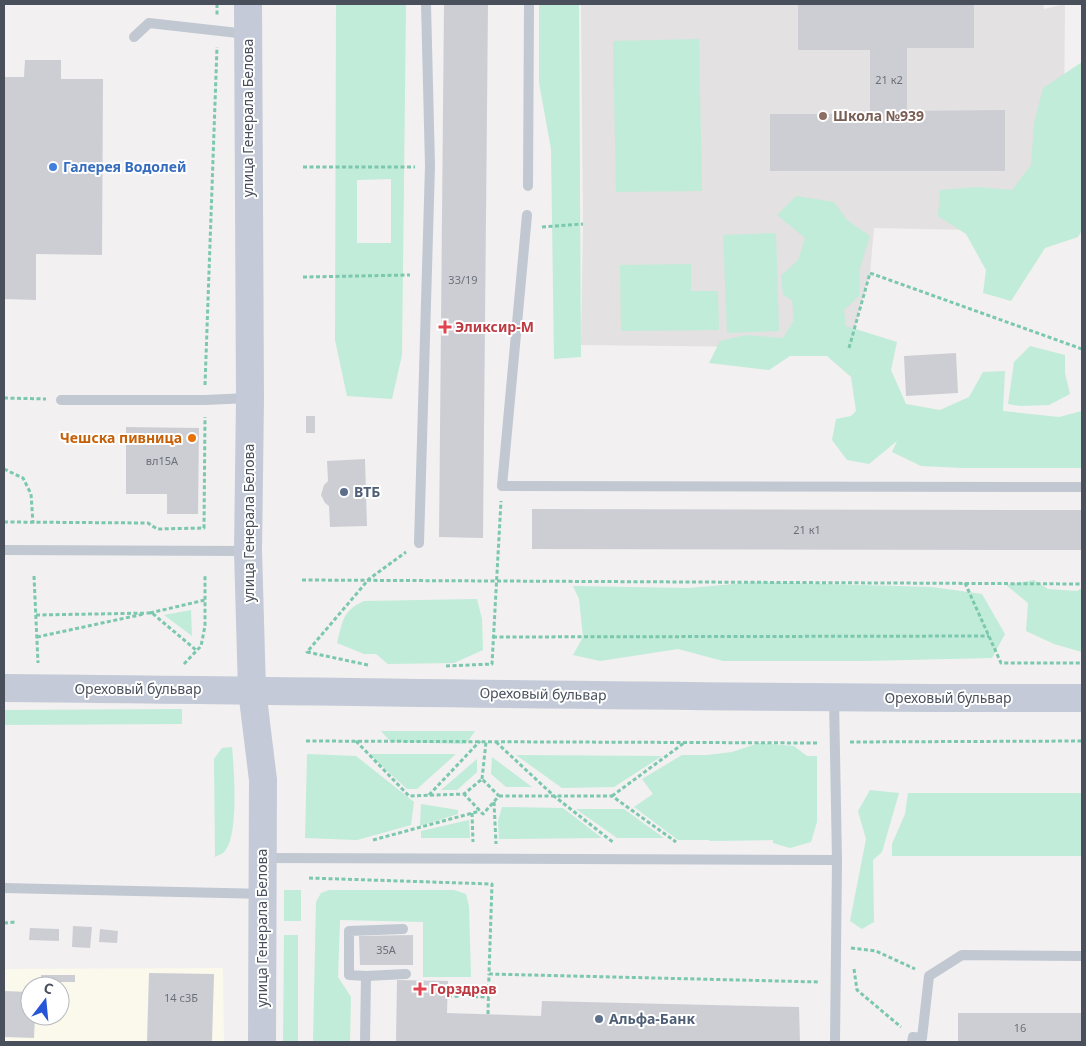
<svg xmlns="http://www.w3.org/2000/svg" width="1086" height="1046" font-family="'Noto Sans',sans-serif">
	<style>
		.commercial { fill: #fbf9eb; fill-rule: evenodd }
		.education { fill: #e3e1e1 }
		.green { fill: #c1ecd9; fill-rule: evenodd }
		.building { fill: #cdced4 }
		.lines { fill: none; stroke-linecap: round; stroke-linejoin: round }
		.path { stroke: #7cc8af; stroke-width: 3; stroke-dasharray: 4 2.5; stroke-linecap: butt }
		.lane { stroke: #c1c8d1; stroke-width: 10 }
		.secondary { stroke: #c4cad7; stroke-width: 28 }
		.education-dot { fill: #8d6e63; stroke: #fff; stroke-width: 2 }
		.shop-dot { fill: #3f7fe0; stroke: #fff; stroke-width: 2 }
		.health-dot { fill: #e0444e; stroke: #fff; stroke-width: 2 }
		.food-dot { fill: #e8710a; stroke: #fff; stroke-width: 2 }
		.service-dot { fill: #5c6f8a; stroke: #fff; stroke-width: 2 }
		.labels { text-anchor: middle; stroke-width: 4; stroke-linejoin: round; paint-order: stroke }
		.number-label { font-size: 11px; fill: #6a707a }
		.education-label { font-size: 14px; font-weight: bold; fill: #785e54; stroke: #fff; text-anchor: start }
		.street-label { font-size: 14px; fill: #49505c; stroke: #fff }
		.shop-label { font-size: 14px; font-weight: bold; fill: #366cbe; stroke: #fff; text-anchor: start }
		.health-label { font-size: 14px; font-weight: bold; fill: #be3a42; stroke: #fff; text-anchor: start }
		.food-label { font-size: 14px; font-weight: bold; fill: #c56008; stroke: #fff; text-anchor: end }
		.service-label { font-size: 14px; font-weight: bold; fill: #4e5e75; stroke: #fff; text-anchor: start }
	</style>
	<rect width="100%" height="100%" fill="#f2f0f0"/>
	<!-- commercial -->
	<path class="commercial" d="M223,968L224,1042H4V969ZM30,986H60V1016H30Z"/>
	<!-- education -->
	<path class="education" d="M581,4H1043L1044,9L1065,4L1063,232L874,228L870,273L849,348L581,345L583,224Z"/>
	<!-- green -->
	<g class="green">
		<path d="M336,4H406L402,355L392,399L347,396L335,340ZM391,179V243H357V180Z"/>
		<path d="M539,4H579L581,357L554,359L551,149L539,83Z"/>
		<path d="M699,39L702,191L616,192L613,41Z"/>
		<path d="M1082,62V230L1078,237L1045,248L1011,301L983,293L986,270L966,234L938,216L940,190L978,187L1012,190L1031,165L1034,123L1043,88Z"/>
		<path d="M796,196L834,202L847,220L870,236L860,268L859,296L844,310L846,326L897,342L891,370L906,404L940,410L969,397L983,372L1005,371L1003,411L1059,417L1082,411V468H964L921,466L892,452L897,441L869,464L847,460L832,440L836,419L851,416L856,411L851,377L827,356H790L769,370L709,363L720,341L746,335L783,338L794,320L792,300L783,295L781,276L798,260L805,238L777,215Z"/>
		<path d="M776,233L779,331L727,333L723,235Z"/>
		<path d="M691,264V291H718L719,330L621,331L620,265Z"/>
		<path d="M1030,346L1065,355V373L1070,394L1049,405L1020,406L1008,404L1014,362Z"/>
		<path d="M1034,580L1048,589L1077,591L1082,588V652L1054,644L1026,631L1028,603L1006,585Z"/>
		<path d="M756,582L932,587L982,594L1005,634L992,658L864,661H723L678,649L600,661L573,655L583,637L579,599L573,586L689,588Z"/>
		<path d="M477,599L482,619L483,650L454,663L388,664L376,654H364L337,643C343,621 342,611 364,601Z"/>
		<path d="M191,610L192,636L164,615Z"/>
		<path d="M182,709V724L4,725V710Z"/>
		<path d="M381,731H475L466,744L391,742Z"/>
		<path d="M759,743L794,746L807,756H817V822L811,842L790,848L773,843V840L710,841L709,840H678L634,807L653,794L642,779L682,755H707L732,752Z"/>
		<path d="M232,747C234,770 239,834 225,851C223,854 218,855 215,857L214,759L222,748Z"/>
		<path d="M307,754L356,756L414,802L411,825L357,840L305,838Z"/>
		<path d="M369,754H456L417,789H407Z"/>
		<path d="M516,755L662,756L614,787L562,788Z"/>
		<path d="M492,757L532,787H506L491,774Z"/>
		<path d="M477,759V772L457,790H441Z"/>
		<path d="M870,790L899,793L882,852L873,860L874,922L862,929L850,921L866,839L858,811Z"/>
		<path d="M908,793H1082V856H892V844L905,814Z"/>
		<path d="M421,804L458,810V814L420,826Z"/>
		<path d="M502,807L563,808L602,838L499,839L498,821Z"/>
		<path d="M576,809H624L664,838H617Z"/>
		<path d="M469,820L470,838H421V831Z"/>
		<rect x="284" y="890" width="17" height="31"/>
		<path d="M329,890H454L466,894L469,906L471,977H423V922L340,920L338,977L351,997L350,1042H313L316,902L321,893Z"/>
		<path d="M284,935H298V1042H283Z"/>
	</g>
	<!-- building -->
	<g class="building">
		<path d="M444,4H488L483,538L439,537Z"/>
		<path d="M974,4V48H907V111L1005,110V171H770V114H870V50H798V5Z"/>
		<path d="M25,60H61V79H103L102,255L36,254V300L4,299V77H24Z"/>
		<path d="M956,353L958,393L906,396L904,356Z"/>
		<rect x="306" y="416" width="9" height="17"/>
		<path d="M126,427L199,428L198,514H167V494H126Z"/>
		<path d="M365,459L367,526L330,527L329,506L325,503L321,495L324,485L328,481L327,461Z"/>
		<path d="M532,509L1082,510V550L532,549Z"/>
		<path d="M73,926L92,927L90,948L72,947Z"/>
		<path d="M30,928L59,929V941L29,940Z"/>
		<path d="M100,929L118,931L117,943L99,942Z"/>
		<path d="M413,935V965H360L359,936Z"/>
		<path d="M149,973L214,974L212,1042H147Z"/>
		<rect x="41" y="975" width="34" height="7"/>
		<path d="M397,980L448,981L447,1013L541,1016L542,1001L799,1007L800,1042H396Z"/>
		<path d="M4,991L30,992V1016H35L34,1038L4,1037Z"/>
		<rect x="958" y="1013" width="124" height="29"/>
	</g>
	<g class="lines">
		<!-- path -->
		<g class="path">
			<path d="M217,4V16"/>
			<path d="M303,167H415"/>
			<path d="M542,227L583,224"/>
			<path d="M303,277L410,275"/>
			<path d="M849,348L870,273L1082,349"/>
			<path d="M205,385L217,47"/>
			<path d="M4,398L46,399"/>
			<path d="M4,469L23,478L31,494L33,523"/>
			<path d="M4,522L148,523L157,529L204,528L205,417"/>
			<path d="M34,576L38,663"/>
			<path d="M302,580L1082,584"/>
			<path d="M965,583L1001,663H1082"/>
			<path d="M150,613L205,600"/>
			<path d="M36,615L152,613L196,650"/>
			<path d="M37,637L144,614"/>
			<path d="M493,637L989,636"/>
			<path d="M184,664L201,646L205,626V575"/>
			<path d="M368,665L307,652L369,579L406,552"/>
			<path d="M446,666L492,664L501,501"/>
			<path d="M306,741L819,743"/>
			<path d="M356,741L409,796L464,794L482,779L499,796L483,814L464,794"/>
			<path d="M496,742L554,796L614,843"/>
			<path d="M850,742L1082,741"/>
			<path d="M482,779L486,742"/>
			<path d="M429,795L480,741"/>
			<path d="M499,796H612L676,842"/>
			<path d="M612,796L684,743"/>
			<path d="M494,802L496,844"/>
			<path d="M472,813L473,842"/>
			<path d="M373,840L480,811"/>
			<path d="M309,878L492,884L489,974L820,982"/>
			<path d="M4,923L15,922"/>
			<path d="M851,948L876,951L915,969"/>
			<path d="M854,969L857,990L901,1027"/>
			<path d="M448,996L489,997"/>
			<path d="M488,1014L489,974"/>
		</g>
		<!-- lane -->
		<g class="lane">
			<path d="M134,37L149,23L247,34"/>
			<path d="M528,186L529,4"/>
			<path d="M527,215L502,486L1082,487"/>
			<path d="M61,400H205L249,398"/>
			<path d="M419,543L430,166L426,4"/>
			<path d="M4,550L247,551"/>
			<path d="M834,699L837,860L835,1042"/>
			<path d="M263,858L837,860"/>
			<path d="M4,888L262,894"/>
			<path d="M403,929L349,931V975L366,976L406,974"/>
			<path d="M365,1042L366,976"/>
			<path d="M912,1042L913,1037L922,1038L929,976L962,955L1082,956"/>
		</g>
		<!-- secondary -->
		<g class="secondary">
			<path d="M248,4L250,398L248,551L252,690L263,780L262,1042"/>
			<path d="M4,688C363,691 723,699 1082,698"/>
		</g>
	</g>
	<!-- markers -->
	<circle class="education-dot" cx="823" cy="116" r="5"/>
	<circle class="shop-dot" cx="53" cy="167" r="5"/>
	<g class="health-dot">
		<path d="M442.5 319.5h5v5h5v5h-5v5h-5v-5h-5v-5h5z"/>
		<path d="M417.5 981.5h5v5h5v5h-5v5h-5v-5h-5v-5h5z"/>
	</g>
	<circle class="food-dot" cx="192" cy="438" r="5"/>
	<g class="service-dot">
		<circle cx="344" cy="492" r="5"/>
		<circle cx="599" cy="1019" r="5"/>
	</g>
	<g class="labels">
		<!-- number labels -->
		<g class="number-label">
			<text x="889" y="84">21 к2</text>
			<text x="463" y="284">33/19</text>
			<text x="162" y="465">вл15А</text>
			<text x="807" y="534">21 к1</text>
			<text x="386" y="954">35А</text>
			<text x="181" y="1002">14 с3Б</text>
			<text x="1020" y="1032">16</text>
		</g>
		<!-- education labels -->
		<g class="education-label">
			<text x="833" y="121">Школа №939</text>
		</g>
		<!-- street labels -->
		<g class="street-label">
			<text transform="translate(248 118) rotate(-90)" y="5">улица Генерала Белова</text>
			<text transform="translate(249 523) rotate(-90)" y="5">улица Генерала Белова</text>
			<text x="138" y="694">Ореховый бульвар</text>
			<text transform="translate(543 694) rotate(1)" y="5">Ореховый бульвар</text>
			<text x="948" y="703">Ореховый бульвар</text>
			<text transform="translate(262 928) rotate(-90)" y="5">улица Генерала Белова</text>
		</g>
		<!-- shop labels -->
		<g class="shop-label">
			<text x="63" y="172">Галерея Водолей</text>
		</g>
		<!-- health labels -->
		<g class="health-label">
			<text x="455" y="332">Эликсир-М</text>
			<text x="430" y="994">Горздрав</text>
		</g>
		<!-- food labels -->
		<g class="food-label">
			<text x="182" y="443">Чешска пивница</text>
		</g>
		<!-- service labels -->
		<g class="service-label">
			<text x="354" y="497">ВТБ</text>
			<text x="609" y="1024">Альфа-Банк</text>
		</g>
	</g>
	<!-- border -->
	<rect width="1086" height="1046" fill="none" stroke="#49505c" stroke-width="10"/>
	<!-- north arrow -->
	<g transform="translate(45 1001) rotate(16)"><circle r="24" fill="#ffffff" stroke="#b6b9be"/>
	<path d="M0-4L9 19L0 12L-9 19Z" fill="#2556d7"/>
	<text y="-8" font-size="14" font-weight="bold" text-anchor="middle" fill="#49505c">С</text>
	</g>
</svg>
